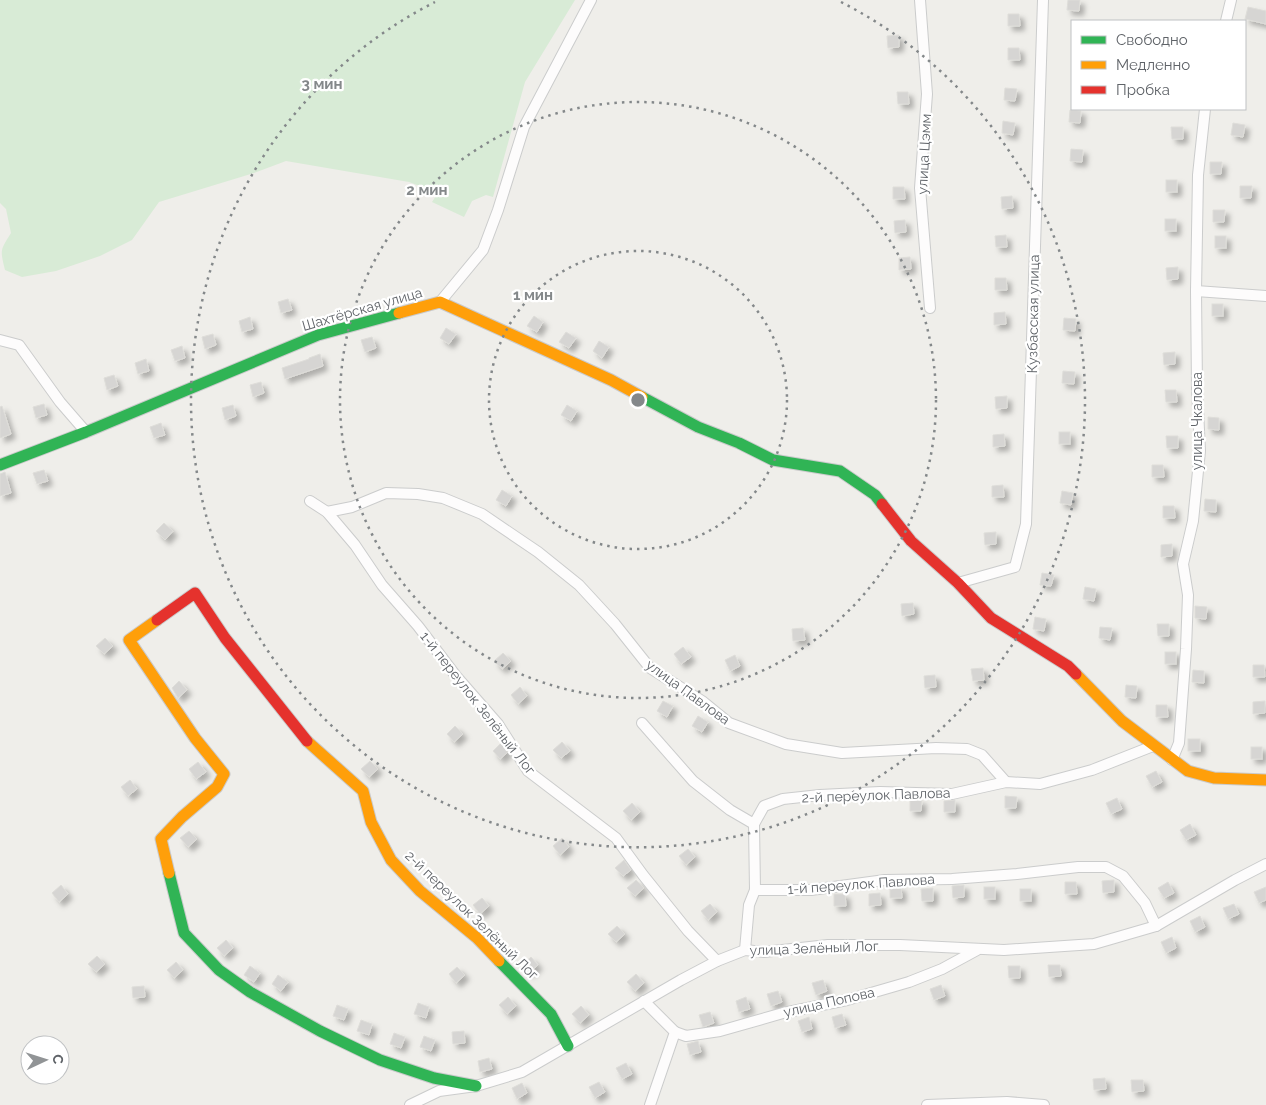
<svg xmlns="http://www.w3.org/2000/svg" width="1266" height="1105" font-family="Raleway,sans-serif">
	<style>
		.grass { fill: #d8ebd6 }
		.building { fill: #d6d5d3; stroke: #deddd9; filter: url(#shadow) }
		.lines { fill: none; stroke-linecap: round; stroke-linejoin: round }
		.street-casing { stroke: #cbcccc; stroke-width: 12 }
		.fast-casing { stroke: #cacacb; stroke-width: 13 }
		.slow-casing { stroke: #cacacb; stroke-width: 13 }
		.jam-casing { stroke: #cacacb; stroke-width: 13 }
		.street { stroke: #fdfcfc; stroke-width: 10 }
		.fast { stroke: #30b455; stroke-width: 11 }
		.slow { stroke: #ff9f0a; stroke-width: 11 }
		.jam { stroke: #e5322d; stroke-width: 11 }
		.ring { fill: none; stroke: #84888a; stroke-width: 2.5; stroke-dasharray: 2.5 5 }
		.labels { text-anchor: middle; stroke-width: 4.5; stroke-linejoin: round; paint-order: stroke }
		.street-label { font-size: 14px; fill: #5f6368; stroke: #fff }
		.centre { fill: #84888a; stroke: #fff; stroke-width: 2.5 }
		.ring-label { font-size: 15px; text-anchor: middle; font-weight: bold; fill: #84888a; stroke: #fff; stroke-width: 4.5; stroke-linejoin: round; paint-order: stroke }
	</style>
	<defs>
		<filter id="shadow"><feDropShadow dx="4.5" dy="4.5" stdDeviation="2.5" flood-color="#0004"/></filter>
	</defs>
	<rect width="100%" height="100%" fill="#efeeea"/>
	<!-- grass -->
	<path class="grass" d="M0,0H575L525,82L493,197L486,195L472,201L464,217L432,202L438,193L409,182L286,161L254,173L159,202L132,240L100,256L56,271L22,277L5,270C0,249 0,251 11,233L6,209L0,203Z"/>
	<!-- building -->
	<g class="building">
		<path d="M1068,0H1080L1079,11L1067,10Z"/>
		<path d="M1248,7L1266,11V24L1245,19Z"/>
		<path d="M1008,14H1019L1020,26H1008Z"/>
		<path d="M899,35V47L888,48L887,36Z"/>
		<path d="M1008,48H1019L1020,60H1008Z"/>
		<path d="M1005,88L1017,89L1015,101L1004,100Z"/>
		<path d="M897,92H908L909,104H898Z"/>
		<path d="M1070,110L1081,111L1080,123L1069,122Z"/>
		<path d="M1003,121L1015,123L1013,135L1002,133Z"/>
		<path d="M1233,123L1245,125L1243,137L1231,135Z"/>
		<path d="M1171,127H1183V139H1172Z"/>
		<path d="M1071,149L1083,150L1082,162L1070,161Z"/>
		<path d="M1210,162H1222L1221,174H1210Z"/>
		<rect x="1166" y="180" width="11" height="12"/>
		<path d="M1240,186H1252L1251,198H1240Z"/>
		<path d="M893,187H904L905,199H893Z"/>
		<path d="M1012,196L1013,208L1002,209L1001,197Z"/>
		<path d="M1213,210H1225L1224,222H1213Z"/>
		<rect x="1165" y="219" width="11" height="12"/>
		<path d="M905,220L906,232L895,233L894,221Z"/>
		<path d="M1006,235L1007,247H996L995,236Z"/>
		<rect x="1215" y="236" width="11" height="12"/>
		<path d="M910,257L911,269L899,270V258Z"/>
		<path d="M1178,267V279L1167,280L1166,268Z"/>
		<path d="M995,278H1006L1007,290H995Z"/>
		<path d="M288,299L292,310L281,313L278,302Z"/>
		<rect x="1212" y="304" width="11" height="12"/>
		<path d="M1005,312L1006,324L994,325V313Z"/>
		<path d="M534,316L543,322L537,332L527,326Z"/>
		<path d="M250,317L253,329L242,332L239,321Z"/>
		<path d="M1064,318L1076,319L1075,331L1063,330Z"/>
		<path d="M446,328L456,334L449,344L440,338Z"/>
		<path d="M566,332L576,338L569,348L559,342Z"/>
		<path d="M213,334L216,345L205,349L202,337Z"/>
		<path d="M372,337L376,348L365,352L361,340Z"/>
		<path d="M599,341L609,347L602,358L593,351Z"/>
		<path d="M182,346L185,358L175,361L171,350Z"/>
		<path d="M1175,352V364L1164,365L1163,353Z"/>
		<path d="M320,354L323,366L285,379L282,368L309,359V358Z"/>
		<path d="M146,359L149,371L138,374L135,363Z"/>
		<path d="M1063,371L1075,372L1074,384L1062,383Z"/>
		<path d="M114,375L118,386L107,390L104,378Z"/>
		<path d="M261,382L264,393L253,397L250,385Z"/>
		<path d="M1165,390H1176L1177,402H1166Z"/>
		<path d="M1007,396V408L996,409L995,397Z"/>
		<path d="M44,404L47,415L36,418L33,407Z"/>
		<path d="M233,405L236,416L225,420L222,408Z"/>
		<path d="M567,405L577,411L571,421L561,415Z"/>
		<path d="M2,406L11,434L0,438V407Z"/>
		<path d="M1208,417L1219,418V430L1208,429Z"/>
		<path d="M161,423L165,435L154,438L150,427Z"/>
		<rect x="1059" y="432" width="11" height="12"/>
		<path d="M1004,434L1005,446L993,447V435Z"/>
		<path d="M1166,436H1178V448H1167Z"/>
		<path d="M1152,465H1163L1164,477H1152Z"/>
		<path d="M44,470L48,481L37,484L33,473Z"/>
		<path d="M5,472L11,493L0,496V474Z"/>
		<path d="M1003,485L1004,497H992V486Z"/>
		<path d="M502,490L512,496L506,506L496,500Z"/>
		<path d="M1062,491L1073,493L1071,505L1060,503Z"/>
		<path d="M1205,499L1216,500V512L1204,511Z"/>
		<path d="M1163,506H1174L1175,518H1163Z"/>
		<path d="M164,523L173,531L165,540L156,531Z"/>
		<path d="M996,532V544L985,545L984,533Z"/>
		<path d="M1172,544V556L1161,557V545Z"/>
		<path d="M1042,573L1054,575L1051,586L1040,585Z"/>
		<path d="M1085,587L1096,589L1094,601L1083,599Z"/>
		<path d="M913,603L914,614L902,616L901,604Z"/>
		<path d="M1195,606L1207,607L1206,619L1195,618Z"/>
		<path d="M1035,617L1046,619L1044,631L1033,629Z"/>
		<path d="M1157,624H1169V636H1158Z"/>
		<path d="M1100,627L1112,628L1110,640L1099,638Z"/>
		<path d="M803,628L805,640L793,641L792,629Z"/>
		<path d="M105,638L113,646L104,654L96,646Z"/>
		<path d="M683,647L691,657L681,664L674,654Z"/>
		<rect x="1165" y="652" width="11" height="12"/>
		<path d="M503,653L511,661L502,669L494,661Z"/>
		<path d="M735,655L740,666L730,671L725,660Z"/>
		<path d="M1253,665H1264L1265,677H1253Z"/>
		<path d="M983,668L984,680L973,681L971,669Z"/>
		<path d="M1193,670L1204,671V683L1192,682Z"/>
		<path d="M935,675L936,687L925,688L924,676Z"/>
		<path d="M179,681L187,690L178,698L172,688Z"/>
		<path d="M1126,685L1137,686L1136,698L1125,697Z"/>
		<path d="M520,687L527,696L518,704L511,695Z"/>
		<path d="M663,701L673,706L667,717L657,711Z"/>
		<path d="M1265,701V713L1253,714V702Z"/>
		<path d="M1156,705H1167L1168,717H1156Z"/>
		<path d="M698,716L708,722L702,732L692,726Z"/>
		<path d="M455,726L463,734L454,742L447,734Z"/>
		<rect x="1188" y="739" width="12" height="12"/>
		<path d="M562,742L570,751L561,758L553,750Z"/>
		<path d="M501,743L508,752L500,759L493,751Z"/>
		<rect x="1251" y="747" width="11" height="12"/>
		<path d="M370,761L378,769L369,777L361,769Z"/>
		<path d="M198,762L206,772L196,779L189,769Z"/>
		<path d="M1156,771L1162,782L1152,787L1146,776Z"/>
		<path d="M130,780L137,789L128,796L121,787Z"/>
		<path d="M1005,796L1017,797L1016,808H1005Z"/>
		<path d="M1117,798L1122,809L1111,814L1106,803Z"/>
		<path d="M910,800H922L921,811H910Z"/>
		<path d="M955,800V812H944V801Z"/>
		<path d="M632,803L640,812L631,820L623,811Z"/>
		<path d="M1190,824L1196,835L1186,840L1180,830Z"/>
		<path d="M189,831L197,839L188,847L180,838Z"/>
		<path d="M562,838L569,847L560,855L553,846Z"/>
		<path d="M688,849L695,857L686,865L679,856Z"/>
		<path d="M624,860L631,870L623,876L615,868Z"/>
		<path d="M636,880L644,888L635,896L627,888Z"/>
		<path d="M1114,880V892L1103,893L1102,881Z"/>
		<path d="M1065,882H1076L1077,894H1065Z"/>
		<path d="M1168,882L1174,893L1164,898L1158,888Z"/>
		<path d="M61,885L68,894L59,902L52,893Z"/>
		<path d="M964,885V897L953,898L952,886Z"/>
		<path d="M890,887H901L902,898H890Z"/>
		<rect x="984" y="887" width="11" height="12"/>
		<path d="M1266,887V900L1259,903L1254,892Z"/>
		<path d="M933,888V901H922L921,889Z"/>
		<rect x="1020" y="889" width="11" height="12"/>
		<path d="M880,893L881,905L869,906V894Z"/>
		<path d="M834,894H845L846,906H834Z"/>
		<path d="M482,898L489,906L480,914L473,905Z"/>
		<path d="M710,904L717,912L708,920L701,911Z"/>
		<path d="M1234,904L1239,914L1228,919L1223,908Z"/>
		<path d="M1200,916L1205,927L1195,932L1190,921Z"/>
		<path d="M617,926L625,934L616,942L608,934Z"/>
		<path d="M1172,937L1176,948L1166,953L1161,942Z"/>
		<path d="M226,940L233,948L224,956L217,948Z"/>
		<path d="M97,956L105,964L96,972L88,964Z"/>
		<path d="M531,957L538,965L529,973L522,965Z"/>
		<path d="M176,962L183,970L174,978L167,970Z"/>
		<path d="M1048,965H1060L1061,976L1049,977Z"/>
		<path d="M250,966L260,973L254,982L244,975Z"/>
		<path d="M1008,966H1020V978H1009Z"/>
		<path d="M457,967L465,975L456,983L449,974Z"/>
		<path d="M636,974L644,983L635,991L627,982Z"/>
		<path d="M278,975L288,982L281,991L272,984Z"/>
		<path d="M823,980L827,991L816,995L812,983Z"/>
		<path d="M941,985L945,996L934,1000L930,989Z"/>
		<path d="M144,986L145,997L133,998L132,987Z"/>
		<path d="M778,991L782,1002L771,1006L767,994Z"/>
		<path d="M508,997L516,1006L507,1014L499,1005Z"/>
		<path d="M746,997L750,1009L739,1012L736,1001Z"/>
		<path d="M418,1003L429,1007L426,1018L414,1014Z"/>
		<path d="M337,1005L348,1009L344,1020L333,1016Z"/>
		<path d="M581,1006L589,1015L580,1023L572,1014Z"/>
		<path d="M710,1012L714,1023L703,1027L699,1015Z"/>
		<path d="M842,1014L846,1025L835,1028L832,1017Z"/>
		<path d="M809,1017L812,1029L802,1032L798,1021Z"/>
		<path d="M361,1020L372,1024L369,1035L357,1031Z"/>
		<path d="M464,1031L465,1043L453,1044L452,1032Z"/>
		<path d="M394,1033L405,1037L401,1048L390,1044Z"/>
		<path d="M424,1036L435,1040L431,1051L420,1047Z"/>
		<path d="M698,1041L701,1052L690,1055L687,1044Z"/>
		<path d="M489,1058L492,1069L480,1072L478,1061Z"/>
		<path d="M626,1063L632,1074L622,1079L616,1068Z"/>
		<path d="M1105,1078L1106,1089L1094,1090L1093,1079Z"/>
		<path d="M1131,1080H1143L1144,1091L1132,1092Z"/>
		<path d="M599,1082L605,1092L595,1098L589,1087Z"/>
		<path d="M522,1083L527,1093L517,1099L512,1088Z"/>
	</g>
	<g class="lines">
		<!-- street casing -->
		<g class="street-casing">
			<g id="street">
				<path d="M920,0L927,94L920,188L930,308"/>
				<path d="M1226,21L1231,0"/>
				<path d="M1196,291L1266,296"/>
				<path d="M440,302L483,250L498,210L524,127L591,0"/>
				<path d="M0,340L19,345L60,402L86,432"/>
				<path d="M310,501L327,512L355,545L382,585L418,626L456,676L498,724L528,771L616,838L643,875L688,931L717,961"/>
				<path d="M327,512L352,507L386,493L418,494L443,498L482,514L538,552L579,585L615,624L650,668L702,701L729,723L786,744L842,753L936,748L967,749L982,755L1006,782"/>
				<path d="M958,583L1015,567L1026,524L1043,0"/>
				<path d="M642,723L693,781L730,810L754,824L755,890H811L885,880L952,879L1017,874L1078,867H1106L1123,876L1145,903L1156,926"/>
				<path d="M1172,760L1179,743L1186,649L1188,595L1183,564L1193,521L1200,451L1197,388L1196,291L1198,175L1205,109"/>
				<path d="M754,824L764,806L783,799L820,795L880,792L952,794L1006,782L1040,784L1092,770L1153,746"/>
				<path d="M745,950L749,905L755,890"/>
				<path d="M644,1001L675,1032L650,1105"/>
				<path d="M675,1032L686,1036L720,1031L783,1013L847,1000L909,982L942,969L977,950"/>
				<path d="M410,1105L439,1091L476,1086L522,1072L681,980L717,961L745,950L764,952L828,945H900L1004,950L1094,944L1156,926L1235,880L1266,864"/>
				<path d="M927,1105L1007,1102L1044,1105"/>
			</g>
		</g>
		<!-- fast casing -->
		<g class="fast-casing">
			<g id="fast">
				<path d="M642,397L698,427L739,443L773,460L840,471L875,495L882,504"/>
				<path d="M0,465L86,432L318,335L399,313"/>
				<path d="M169,873L184,933L219,970L250,992L320,1031L380,1060L434,1078L476,1086"/>
				<path d="M499,961L551,1014L568,1046"/>
			</g>
		</g>
		<!-- slow casing -->
		<g class="slow-casing">
			<g id="slow">
				<path d="M399,313L440,302L611,380L642,397"/>
				<path d="M157,620L129,640L195,738L224,774L217,787L182,817L161,839L169,873"/>
				<path d="M1076,674L1122,721L1188,771L1214,778L1266,780"/>
				<path d="M307,741L363,791L371,822L391,860L420,891L477,938L499,961"/>
			</g>
		</g>
		<!-- jam casing -->
		<g class="jam-casing">
			<g id="jam">
				<path d="M882,504L911,541L958,583L991,618L1068,666L1076,674"/>
				<path d="M157,620L195,593L225,638L307,741"/>
			</g>
		</g>
		<!-- street -->
		<use href="#street" class="street"/>
		<!-- fast -->
		<use href="#fast" class="fast"/>
		<!-- slow -->
		<use href="#slow" class="slow"/>
		<!-- jam -->
		<use href="#jam" class="jam"/>
	</g>
	<!-- distance rings -->
	<g class="ring">
		<circle cx="638" cy="400" r="149"/>
		<circle cx="638" cy="400" r="298"/>
		<path d="M841 2A447 447 0 1 1 435 2"/>
	</g>
	<g class="labels">
		<!-- street labels -->
		<g class="street-label">
			<text transform="translate(924 154) rotate(-87)" y="5">улица Цэмм</text>
			<text transform="translate(362 309) rotate(-16)" y="5">Шахтёрская улица</text>
			<text transform="translate(1033 314) rotate(-89)" y="5">Кузбасская улица</text>
			<text transform="translate(1197 421) rotate(-90)" y="5">улица Чкалова</text>
			<text transform="translate(688 692) rotate(36)" y="5">улица Павлова</text>
			<text transform="translate(478 703) rotate(52)" y="5">1-й переулок Зелёный Лог</text>
			<text transform="translate(876 795) rotate(-2)" y="5">2-й переулок Павлова</text>
			<text transform="translate(861 884) rotate(-4)" y="5">1-й переулок Павлова</text>
			<text transform="translate(472 915) rotate(44)" y="5">2-й переулок Зелёный Лог</text>
			<text transform="translate(814 948) rotate(-2)" y="5">улица Зелёный Лог</text>
			<text transform="translate(829 1002) rotate(-13)" y="5">улица Попова</text>
		</g>
	</g>
	<circle cx="638" cy="400" r="8" class="centre"/>
	<g class="ring-label">
		<text x="322" y="89">3 мин</text>
		<text x="427" y="195">2 мин</text>
		<text x="533" y="300">1 мин</text>
	</g>
	<!-- legend -->
	<rect x="1071" y="20" width="175" height="90" fill="#ffffff" stroke="#bfc1c3"/>
	<rect x="1081" y="36" width="25" height="8" fill="#30b455" stroke="#bfc1c3"/>
	<text x="1116" y="45" font-size="15" fill="#5f6368">Свободно</text>
	<rect x="1081" y="61" width="25" height="8" fill="#ff9f0a" stroke="#bfc1c3"/>
	<text x="1116" y="70" font-size="15" fill="#5f6368">Медленно</text>
	<rect x="1081" y="86" width="25" height="8" fill="#e5322d" stroke="#bfc1c3"/>
	<text x="1116" y="95" font-size="15" fill="#5f6368">Пробка</text>
	<!-- north arrow -->
	<g transform="translate(45 1060) rotate(86)"><circle r="24" fill="#ffffff" stroke="#bfc1c3"/>
	<path d="M0-4L9 19L0 12L-9 19Z" fill="#919496"/>
	<text y="-8" font-size="14" font-weight="bold" text-anchor="middle" fill="#5f6368">С</text>
	</g>
</svg>
